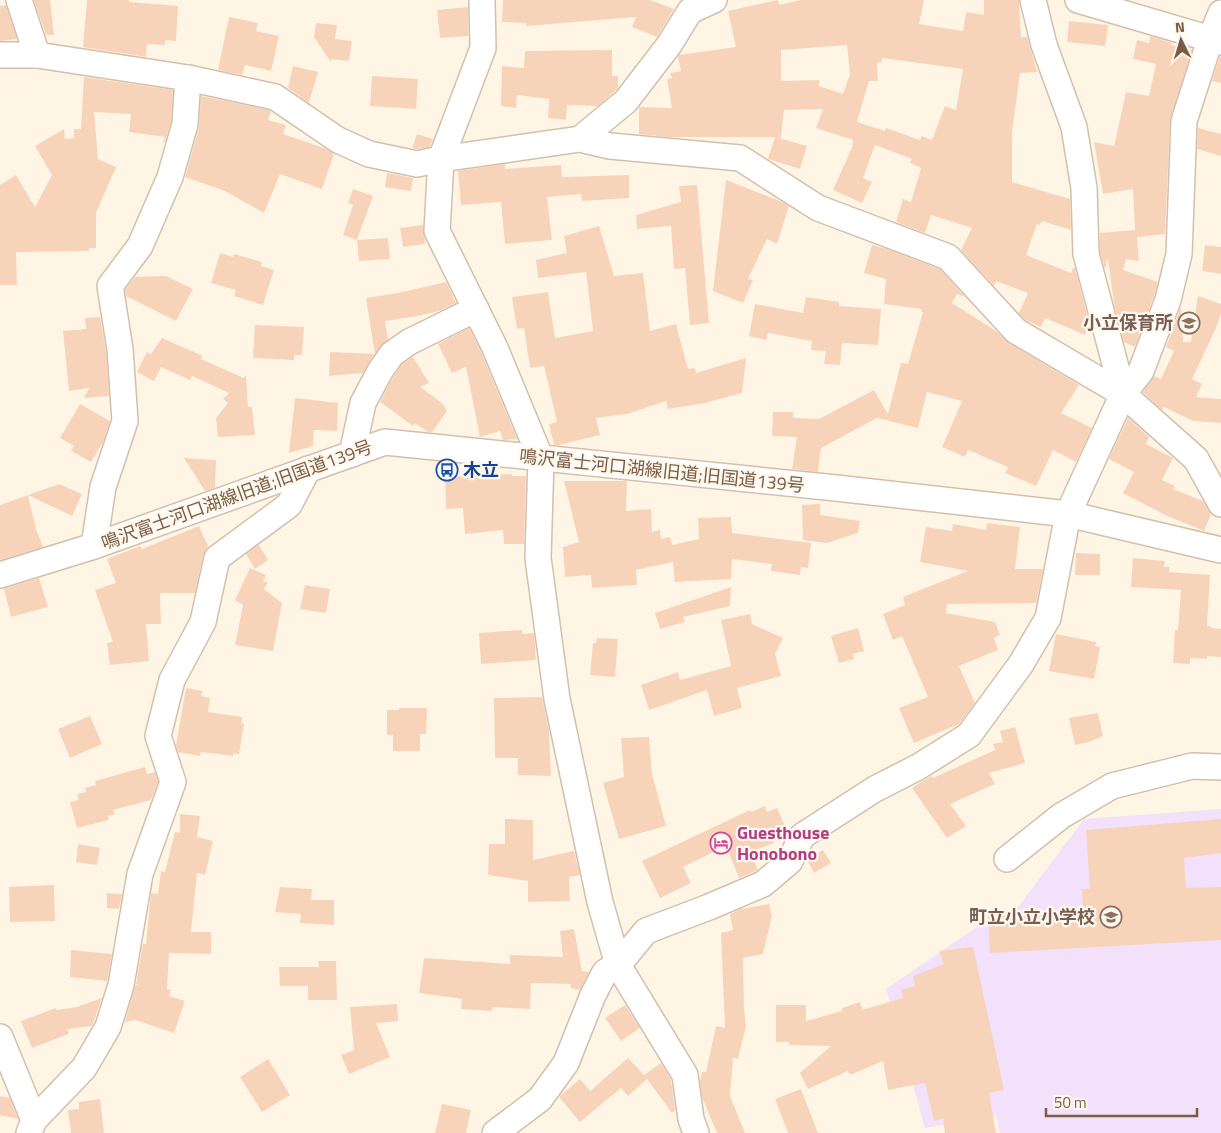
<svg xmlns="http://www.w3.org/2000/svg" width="1221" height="1133" font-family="'Titillium Web','Noto Sans JP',sans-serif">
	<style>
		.education { fill: #f3e1fb }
		.building { fill: #f7d4b9; fill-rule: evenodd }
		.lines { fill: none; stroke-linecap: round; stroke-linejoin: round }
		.minor-casing { stroke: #d4bfac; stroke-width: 28 }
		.minor { stroke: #fff; stroke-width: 25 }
		.labels { text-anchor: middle; stroke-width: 4.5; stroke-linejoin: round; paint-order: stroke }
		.education-label { font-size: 18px; font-weight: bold; fill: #785e54; stroke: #fff9ed; text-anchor: end }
		.transit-label { font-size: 18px; font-weight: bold; fill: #164399; stroke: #fff9ed; text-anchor: start }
		.street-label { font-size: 18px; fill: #7a5b46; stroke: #fff9ed }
		.hotel-label { font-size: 18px; font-weight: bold; fill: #b23c85; stroke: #fff9ed; text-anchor: start }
	</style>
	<rect width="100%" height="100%" fill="#fff5e4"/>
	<!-- education -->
	<path class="education" d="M1221,809V1133H1000L996,1115L925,1128L886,989L984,922L1015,911L1084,819Z"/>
	<!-- building -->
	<g class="building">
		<path d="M34,0H50L54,35H46Z"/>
		<path d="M87,0H129V2L178,6L176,41L165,40V45L147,44L146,57L83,47Z"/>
		<path d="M503,0H650L674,9L657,37L632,27L636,17L526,26V23L502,22Z"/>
		<path d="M778,0L779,5L801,0H924L919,24L963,31L966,12L984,15V0H1019L1021,37H1027L1037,72L1020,73L1012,133V182L1070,199L1071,230L1042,221L1040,225L1037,224L1026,255L1071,273L1073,268H1075L1089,322L1085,335L1045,318L1041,327L1025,320L1019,313L1028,293L996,281L994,286L961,250L972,228L931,215L925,233L896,222L903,199L911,202L921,168L910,163L912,159L875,145L863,178L872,182L862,203L833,190L853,145H852L853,140L816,128L823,109L784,110L781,138H779L807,146L800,169L768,159L775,137H667L639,134V107L672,108L667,79L672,78L670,73L681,71L678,57L679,55L736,47L728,11ZM847,45L850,74L843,94L819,86V80L781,81V50ZM882,58L963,69L956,110L945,106L932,140L922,136L920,140L886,128L885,131L857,122L869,81H878L877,63L882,62Z"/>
		<path d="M6,5L17,39L0,41V6Z"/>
		<path d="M468,7V36L440,38L437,10Z"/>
		<path d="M229,17L258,23L256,31L279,36L271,71L245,65L242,75L218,70Z"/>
		<path d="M1069,21L1108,25L1105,46L1067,42Z"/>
		<path d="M316,23L337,25L335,39L352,41L349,61L332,59L331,62L314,37Z"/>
		<path d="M1150,36L1172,43L1171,45L1192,50L1170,120L1165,234L1137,237L1139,261L1126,259L1123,270L1158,282L1154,296L1135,347L1124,342L1114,304L1108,259L1105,269L1100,252V233L1135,230L1133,189L1103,194L1094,142L1114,146L1126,92L1149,96L1156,64L1133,59L1137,40L1149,43Z"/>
		<path d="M612,50V76H618V88L598,106L567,105L566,120L548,118L549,99L517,95L516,108L501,106L502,66L524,68L525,51Z"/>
		<path d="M1220,56H1221V83L1212,81Z"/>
		<path d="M293,66L318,72L309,103L288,88Z"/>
		<path d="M372,76L418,79L416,109L370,106Z"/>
		<path d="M84,77L173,90L171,122L165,142H163L165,137L129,132L131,114L94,112L98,159L116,167L96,213V248H89V251L16,252L17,285H0V185L16,175L35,207L52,175L35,146L64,129L65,139L74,138V129H81Z"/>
		<path d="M201,96L269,110L271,112L268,120L286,125L283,134L324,148L334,154L322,189L280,174L264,213L225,191L185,177L199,128Z"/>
		<path d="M1198,128L1221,134V156L1197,149Z"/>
		<path d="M417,134L433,139L430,147L417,149L412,148Z"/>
		<path d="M505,164V169L561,165L562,177L629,175V198L582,201L581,194L547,197L552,240L505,244L501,202L461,205L458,171Z"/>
		<path d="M387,173L413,178L411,191L385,187Z"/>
		<path d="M726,180L780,201L789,206L777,244L767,239L748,279L753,280L743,303L713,291Z"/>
		<path d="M697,185L709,323L690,325L685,268L674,269L671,226L637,229L636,215L681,202L679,186Z"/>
		<path d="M353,189L373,196L357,240L343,235L353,205L348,203Z"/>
		<path d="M423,225L425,244L403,247L400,228Z"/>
		<path d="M599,226L614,276L643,273L650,331L676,324L688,369L695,368L696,373L746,358L742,393L705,403L668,409L666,401L627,414L596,418L600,435L559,445H554L549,424L557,422L544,366L530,368L524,328L517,329L512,297L548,292L555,338L593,331L586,272L538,278L536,260L567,253L564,236Z"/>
		<path d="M388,238L390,259L359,261L357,240Z"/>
		<path d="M872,245L887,249L940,269L965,297L957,294L952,303L996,331L1009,343L1079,385L1061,413L1092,428L1076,462L1053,450L1036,486L1005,473L1008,467L968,450L965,457L942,447L962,401L927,392L918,428L877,418L821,448L818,472L792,469L797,437L772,436L773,412H793V418L819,419L874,390L888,414L901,363L908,364L923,312H921L922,309L884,304L886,279L864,273Z"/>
		<path d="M1205,245L1221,247V274L1202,271Z"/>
		<path d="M220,253L233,257L234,254L262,262L261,266L274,270L263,305L234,296L236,290L211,283Z"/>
		<path d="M166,276L193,289L176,321L126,296L125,290L135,277Z"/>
		<path d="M446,282L456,303L439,311L418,316L385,321L388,340L375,354L366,298L398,293Z"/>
		<path d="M1198,296L1221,304V314L1216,328L1192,379L1202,384L1196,397L1221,399V423L1193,421L1164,407L1162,410L1143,392L1154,376L1161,379L1174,351L1166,347L1181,307L1183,342H1191Z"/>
		<path d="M806,297L839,302V306L881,309L878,345L842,343L840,365L824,364L826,351L811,350L812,341L768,333L766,340L749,336L755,304L803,313Z"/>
		<path d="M100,317L106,351L109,396L84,398L89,388L69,391L63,331L86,329L85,318Z"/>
		<path d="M255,325L304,327L302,355H294V360L253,358Z"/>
		<path d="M469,328L482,354L517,439L503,440L500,431L480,437L466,367L452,373L438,344Z"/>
		<path d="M162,338L203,356L201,359L244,378L246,375L248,407H252L255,435L218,437L216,418L228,403L223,399L229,393L192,376L190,380L161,367L154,381L137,372L147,352L151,354Z"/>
		<path d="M330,352L374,354L363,373L329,376Z"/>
		<path d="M413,357L429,383L420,387L442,403L447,411L432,432H428L415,423L413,426L380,402L392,379L402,364Z"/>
		<path d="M295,398L338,403L337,431L314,430L313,446L289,453Z"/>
		<path d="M80,404L110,421L103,442L91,462L71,451L74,446L60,438Z"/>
		<path d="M1128,418L1149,437L1146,444L1173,458L1162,480L1175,486L1173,489L1203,501L1211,514L1204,531L1167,516L1123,493L1134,472L1109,459Z"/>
		<path d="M184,458L216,460L215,488L205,491Z"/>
		<path d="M512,474V476H526L524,544H504L503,530L465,534L463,508L446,509L445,477Z"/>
		<path d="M564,481H627L626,511L651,509L652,532L660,530L661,539L670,537L672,545L699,539L698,518L731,517L732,533L811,543L808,568L801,567L800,575L771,571L772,564L732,559L731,579L675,582L673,562L636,570L637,585L592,588L591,575L565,577L563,547L579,542Z"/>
		<path d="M59,484L82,494L72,516L28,495L36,529L43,547L0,560V505Z"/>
		<path d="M820,504V515L860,521L858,533L827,543L803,540L802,505Z"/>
		<path d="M987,523L1020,527L1015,569H1043L1036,603L947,604L946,613L995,622L1000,635L994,638L998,650L959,666L975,703L959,724L914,743L899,708L928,697L902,636L893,640L883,614L905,605L903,597L968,571L920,562L926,527L952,531L953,524L986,530Z"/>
		<path d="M199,526L208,546L203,555L195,593H160L161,624H146L149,661L110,665L107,643L113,642L95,590L116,583L107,559L140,546L142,549Z"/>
		<path d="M259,545L268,560L255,569L246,554Z"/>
		<path d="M1076,553L1100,554V575H1075Z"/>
		<path d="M1133,558L1165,561L1164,567H1170L1169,572L1210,575L1207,626H1211V628L1221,629V657L1207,656V659L1190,658V664L1173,663L1175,630H1178L1181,590L1131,587Z"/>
		<path d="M250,568L266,575L263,581L268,583L264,589L282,603L273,651L235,645L243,605L235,600Z"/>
		<path d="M39,578L48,607L11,617L4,589Z"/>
		<path d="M305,585L330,589L326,613L300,609Z"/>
		<path d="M731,587L730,606L683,617L685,622L660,629L655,613Z"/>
		<path d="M750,614L752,624L783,638L775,654L781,676L737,688L742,708L714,716L707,690L649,710L641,685L678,672L680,680L731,666L721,620Z"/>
		<path d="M858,628L864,651L853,654L854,659L839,663L831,636Z"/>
		<path d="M522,630V634L534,633L536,660L481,664L479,633Z"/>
		<path d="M1056,634L1096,642L1095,646L1100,647L1094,679L1049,671Z"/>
		<path d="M597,638L618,639L615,677L590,675L593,643H596Z"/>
		<path d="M186,688L203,691L201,696L210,698L208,712L242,717L241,723L244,724L239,754L233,753V756L201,752L200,756L178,752L176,745Z"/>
		<path d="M542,697L549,731L551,776L518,775V758H495L494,698Z"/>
		<path d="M399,708H427L426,734H420V751H393V735H387V710H399Z"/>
		<path d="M1098,713L1103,736L1089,742L1075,745L1069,718Z"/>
		<path d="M90,716L102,744L70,758L58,729Z"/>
		<path d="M1015,727L1025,763L989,773L995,784L950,804L966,826L947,838L912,788L931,776L933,778L995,750L993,744L1003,742L1000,731Z"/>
		<path d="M649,737L652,774L666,826L619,839L603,783L624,777L621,738Z"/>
		<path d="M145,767L147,774L155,772L158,782L151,800L113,810L115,814L108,816L109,820L77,828L70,802L79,800L77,794L86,792L85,788L96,785L95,781Z"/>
		<path d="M765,806L767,812L777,808L788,833L773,839L774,843L750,852L758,870L739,878L726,846L683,867L691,883L660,898L642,861L750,810L751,812Z"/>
		<path d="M180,814L200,816L197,837L213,841L205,875L197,873L191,932H211V954L169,953L167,989L171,990L169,996L185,1001L174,1033L135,1020L125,1022L135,986L139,984H136L143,944H146L151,893L158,894L161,871L165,872L175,832L180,833Z"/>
		<path d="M505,819L533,820V860L574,851L580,875L569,877L570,901L528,902V881L488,875L489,844H505Z"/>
		<path d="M1221,819V853L1184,858L1186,888L1221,887V940L990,953L988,916L1083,911L1082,889H1090L1086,830Z"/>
		<path d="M78,844L100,848L97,865L76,862Z"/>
		<path d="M823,850L831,863L814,873L807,860Z"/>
		<path d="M54,885L55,921L10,922L9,887Z"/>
		<path d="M280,887L312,889L311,900H334V925L300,923L301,914L275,912Z"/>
		<path d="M107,893L122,894L119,909L107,908Z"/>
		<path d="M769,904L772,916L763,954L743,958L744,1009L746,1026L738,1059L733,1058L730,1096L745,1133H717L702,1097L700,1082L702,1072H706L716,1026L725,1028L721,933L733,930L730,914L741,909Z"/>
		<path d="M574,929L582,971L589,972L580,990L570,988L571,984L531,983L530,1009L493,1007L492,1011L461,1009L462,999L419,993L424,958L510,964V955L563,957L560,931Z"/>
		<path d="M973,947L1004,1090L989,1093L996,1133H945L943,1119L934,1121L925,1083L888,1090L883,1061L850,1075L848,1071L808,1089L800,1073L831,1046L789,1045V1042H776V1005H806V1021L842,1011V1008L860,1002L862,1010L903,998L901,990L915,986L913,976L944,964L939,951Z"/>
		<path d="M71,950L112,954L107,981L70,977Z"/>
		<path d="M318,961H336L337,1000H308V986H280L279,967H319Z"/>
		<path d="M102,998L92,1026L67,1029L69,1034L32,1048L21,1021L56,1008L57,1010L77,1007Z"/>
		<path d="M397,1004L398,1021L376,1023L390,1057L349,1074L341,1055L354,1050L350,1007Z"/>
		<path d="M625,1005L640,1028L621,1041L605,1018Z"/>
		<path d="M628,1058L646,1077L644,1075L661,1063L671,1080L675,1110L672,1113L647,1079L628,1096L621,1088L580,1122L559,1097L561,1095L580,1079L590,1091Z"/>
		<path d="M268,1059L290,1095L262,1112L240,1077Z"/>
		<path d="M801,1089L818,1133H788L775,1099Z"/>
		<path d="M0,1096L10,1098L18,1119L0,1115Z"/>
		<path d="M100,1099L104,1133H71L68,1110L79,1109V1102Z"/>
		<path d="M442,1104L471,1110L466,1133H435Z"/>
	</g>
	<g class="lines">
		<!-- minor casing -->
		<g class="minor-casing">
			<g id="minor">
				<path d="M19,0L37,55"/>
				<path d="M482,0L483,48L441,159L437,231L495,348L541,459L538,558L557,699L600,902L618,965L685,1075L691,1119L696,1133"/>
				<path d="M1033,0L1044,45L1074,127L1084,188L1086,254L1123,394"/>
				<path d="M1078,0L1221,42"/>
				<path d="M0,55H37L188,78L275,97L338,140L369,154L417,164L441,159L580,139L610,146L740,158L818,208L948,257L1016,331L1123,394L1196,459L1221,504"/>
				<path d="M580,139L626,101L669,45L690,11L714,0"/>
				<path d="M352,454L363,403L380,371L392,354L409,342L476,309"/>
				<path d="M94,546L103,487L125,421L120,349L110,286L140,246L170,177L185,124L188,78"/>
				<path d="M0,575L94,546L385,442L836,488L1068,514L1221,550"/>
				<path d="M1007,859L1061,816L1112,786L1192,766L1221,767"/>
				<path d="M0,1037L34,1120L29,1133"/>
				<path d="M34,1120L84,1068L108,1027L121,985L140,874L173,782L158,736L172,680L203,622L217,558L289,505L308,469"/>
				<path d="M495,1133L540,1099L566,1063L593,995L605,972L618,965L646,931L709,907L763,884L790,861L802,836L875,789L918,767L969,735L1021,664L1048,618L1068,514L1123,394L1141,371L1168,300L1179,254L1184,121L1210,40L1221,13"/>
			</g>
		</g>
		<!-- minor -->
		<use href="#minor" class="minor"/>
	</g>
	<!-- icons -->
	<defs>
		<g id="school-ring" transform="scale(1.125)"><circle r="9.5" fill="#fff9ed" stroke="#8d6e63" stroke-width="1.5"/><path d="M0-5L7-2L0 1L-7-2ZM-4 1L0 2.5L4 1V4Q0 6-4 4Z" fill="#8d6e63"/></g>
		<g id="bus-ring" transform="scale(1.125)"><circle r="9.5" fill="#fff9ed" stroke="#1a4fb4" stroke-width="1.5"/><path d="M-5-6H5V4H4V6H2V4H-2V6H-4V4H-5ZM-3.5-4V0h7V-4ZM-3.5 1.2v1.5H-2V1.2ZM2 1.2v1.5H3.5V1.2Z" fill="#1a4fb4"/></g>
		<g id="hotel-ring" transform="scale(1.125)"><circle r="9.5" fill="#fff9ed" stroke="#d1479c" stroke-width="1.5"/><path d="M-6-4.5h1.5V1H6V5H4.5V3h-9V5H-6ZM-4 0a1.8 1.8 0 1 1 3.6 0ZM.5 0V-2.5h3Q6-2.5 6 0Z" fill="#d1479c"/></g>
	</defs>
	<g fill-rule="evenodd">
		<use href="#school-ring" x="1189" y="323"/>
		<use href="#bus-ring" x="447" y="470"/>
		<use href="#hotel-ring" x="721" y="843"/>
		<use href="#school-ring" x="1111" y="917"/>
	</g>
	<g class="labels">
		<!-- education labels -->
		<g class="education-label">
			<text x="1173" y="329">小立保育所</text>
			<text x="1095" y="923">町立小立小学校</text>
		</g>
		<!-- transit labels -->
		<g class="transit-label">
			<text x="463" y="476">木立</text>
		</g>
		<!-- street labels -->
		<g class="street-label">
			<text transform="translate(662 471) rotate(6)" y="6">鳴沢富士河口湖線旧道;旧国道139号</text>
			<text transform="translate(237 495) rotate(-20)" y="6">鳴沢富士河口湖線旧道;旧国道139号</text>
		</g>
		<!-- hotel labels -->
		<g class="hotel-label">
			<text x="737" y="839">Guesthouse<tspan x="737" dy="21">Honobono</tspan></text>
		</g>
	</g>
	<!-- north arrow -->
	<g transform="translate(1181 40) rotate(355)" stroke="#fff9ed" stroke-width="4" paint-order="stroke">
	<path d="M0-4L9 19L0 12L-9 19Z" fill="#7a5b46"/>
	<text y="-8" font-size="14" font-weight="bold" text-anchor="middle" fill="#7a5b46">N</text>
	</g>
	<!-- scale -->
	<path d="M1046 1108v8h151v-8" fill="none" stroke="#7a5b46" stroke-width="2.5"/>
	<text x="1054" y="1108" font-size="15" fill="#7a5b46" stroke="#fff9ed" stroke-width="4" paint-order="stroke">50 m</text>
</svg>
